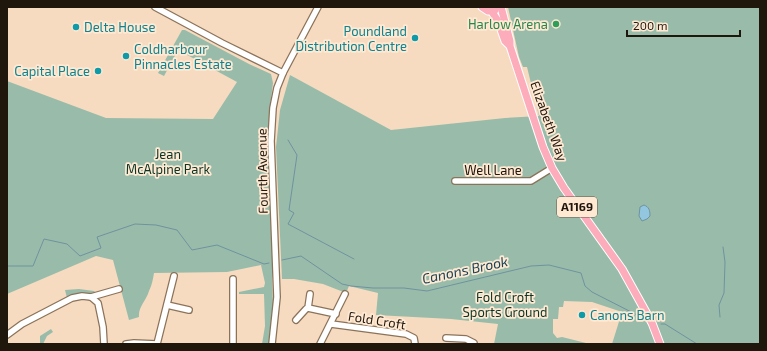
<svg xmlns="http://www.w3.org/2000/svg" width="767" height="351" font-family="'Exo 2',sans-serif">
	<style>
		.green { fill: #98bca9 }
		.water { fill: #93c7e0; stroke: #7092a0 }
		.lines { fill: none; stroke-linecap: round; stroke-linejoin: round }
		.stream { stroke: #7092a0; stroke-width: 1 }
		.minor-casing { stroke: #8b735a; stroke-width: 8 }
		.major-casing { stroke: #fff; stroke-width: 9 }
		.minor { stroke: #fff; stroke-width: 5.5 }
		.major { stroke: #fcacbb; stroke-width: 7 }
		.leisure-dot { fill: #2e9e5b; stroke: #ffe9d3; stroke-width: 1.5 }
		.culture-dot { fill: #0f9aa8; stroke: #ffe9d3; stroke-width: 1.5 }
		.labels { text-anchor: middle; stroke-width: 3.5; stroke-linejoin: round; paint-order: stroke }
		.shield { fill: #ffe9d3; stroke: #625548; stroke-width: 1 }
		.shield-label { font-size: 12px; font-weight: bold; fill: #1f160c }
		.leisure-label { font-size: 13px; fill: #27864d; stroke: #ffe9d3; text-anchor: end }
		.culture-label { font-size: 13px; fill: #0d838f; stroke: #ffe9d3; text-anchor: start }
		.street-label { font-size: 13px; fill: #1f160c; stroke: #ffe9d3 }
		.park-label { font-size: 13px; fill: #093524; stroke: #ffe9d3 }
		.water-label { font-size: 14px; font-style: italic; fill: #174356; stroke: #ffe9d3 }
	</style>
	<rect width="100%" height="100%" fill="#f6dbc0"/>
	<!-- green -->
	<g class="green">
		<path d="M508,7H760V344H612L622,312L592,302L564,301L563,307H559L558,319H553V333L557,338L562,337L590,344H494L498,324L451,319L376,315L378,293L349,286L346,293L323,284L294,279H282L276,147L280,110L290,75L391,130L505,118L539,116L527,67H523L519,57Z"/>
		<path d="M182,30H185L249,64L271,74L273,83L270,107L267,146L273,271L272,279L273,306L271,330L269,344H262L265,326L264,294H239V292L264,287L265,283L261,265L227,272L154,273C153,279 152,285 149,291C146,301 138,307 139,317L129,320L113,260L96,256L7,294V81L106,118L213,119L237,82L178,50L164,76L158,73Z"/>
		<path d="M79,289L94,291L97,294L67,298L65,290Z"/>
		<path d="M51,329L53,332L47,336L43,344H40V336Z"/>
	</g>
	<!-- water -->
	<path class="water" d="M644,205C649,207 650,210 650,216L647,219L642,221L639,216L640,207Z"/>
	<g class="lines">
		<!-- stream -->
		<g class="stream">
			<path d="M288,140L297,155L289,210L294,213L288,224L354,259"/>
			<path d="M282,260L301,256L342,284L351,286L373,288H404L427,291L531,266L549,265L581,273L585,286L592,292L643,318"/>
			<path d="M7,266H33L44,239L67,244L80,256L101,248L97,237L135,224L156,225L177,230L192,250L217,245L264,264L269,263"/>
			<path d="M720,317L719,305L724,293L725,262L723,247"/>
			<path d="M661,324H665L697,344"/>
		</g>
		<!-- minor casing -->
		<g class="minor-casing">
			<g id="minor">
				<path d="M155,7L222,43L283,73"/>
				<path d="M455,181H531L552,168"/>
				<path d="M91,297L119,289"/>
				<path d="M167,305L189,310"/>
				<path d="M308,308L310,294"/>
				<path d="M296,320L306,309L308,308L336,314"/>
				<path d="M331,324L406,334L414,338L415,344"/>
				<path d="M7,335L22,324L72,298L82,296L91,297L98,303L103,327L104,344"/>
				<path d="M446,338L466,339L474,343V344"/>
				<path d="M126,344L134,343L157,344"/>
				<path d="M157,344L174,276"/>
				<path d="M233,344V279"/>
				<path d="M272,344L277,297L271,141L273,108L277,88L283,73L318,7"/>
				<path d="M320,344L345,294"/>
			</g>
		</g>
		<!-- major casing -->
		<g class="major-casing">
			<g id="major">
				<path d="M482,7L488,11L495,10"/>
				<path d="M501,7L510,41V46L543,147L552,168L564,188L622,269L652,323L660,344"/>
				<path d="M492,12L498,21L505,41L508,44"/>
			</g>
		</g>
		<!-- minor -->
		<use href="#minor" class="minor"/>
		<!-- major -->
		<use href="#major" class="major"/>
	</g>
	<!-- markers -->
	<circle class="leisure-dot" cx="556" cy="24" r="4"/>
	<g class="culture-dot">
		<circle cx="76" cy="27" r="4"/>
		<circle cx="415" cy="38" r="4"/>
		<circle cx="126" cy="56" r="4"/>
		<circle cx="98" cy="71" r="4"/>
		<circle cx="582" cy="315" r="4"/>
	</g>
	<g class="labels">
		<!-- shield labels -->
		<rect class="shield" x="557" y="197" width="40" height="20" rx="3"/>
		<g class="shield-label">
			<text x="577" y="211">A1169</text>
		</g>
		<!-- leisure labels -->
		<g class="leisure-label">
			<text x="548" y="29">Harlow Arena</text>
		</g>
		<!-- culture labels -->
		<g class="culture-label">
			<text x="84" y="32">Delta House</text>
			<text x="407" y="36" text-anchor="end">Poundland<tspan x="407" dy="15">Distribution Centre</tspan></text>
			<text x="134" y="54">Coldharbour<tspan x="134" dy="15">Pinnacles Estate</tspan></text>
			<text x="90" y="76" text-anchor="end">Capital Place</text>
			<text x="590" y="320">Canons Barn</text>
		</g>
		<!-- street labels -->
		<g class="street-label">
			<text transform="translate(549 121) rotate(70)" y="5">Elizabeth Way</text>
			<text x="493" y="175">Well Lane</text>
			<text transform="translate(262 171) rotate(-91)" y="5">Fourth Avenue</text>
			<text transform="translate(377 320) rotate(9)" y="5">Fold Croft</text>
		</g>
		<!-- park labels -->
		<g class="park-label">
			<text x="168" y="159">Jean<tspan x="168" dy="15">McAlpine Park</tspan></text>
			<text x="505" y="302">Fold Croft<tspan x="505" dy="15">Sports Ground</tspan></text>
		</g>
		<!-- water labels -->
		<g class="water-label">
			<text transform="translate(465 270) rotate(-12)" y="5">Canons Brook</text>
		</g>
	</g>
	<!-- border -->
	<rect width="767" height="351" fill="none" stroke="#1f160c" stroke-width="16"/>
	<!-- scale -->
	<path d="M627 30v6h113v-6" fill="none" stroke="#1f160c" stroke-width="2"/>
	<text x="633" y="30" font-size="12" fill="#1f160c" stroke="#ffe9d3" stroke-width="3" paint-order="stroke">200 m</text>
</svg>
